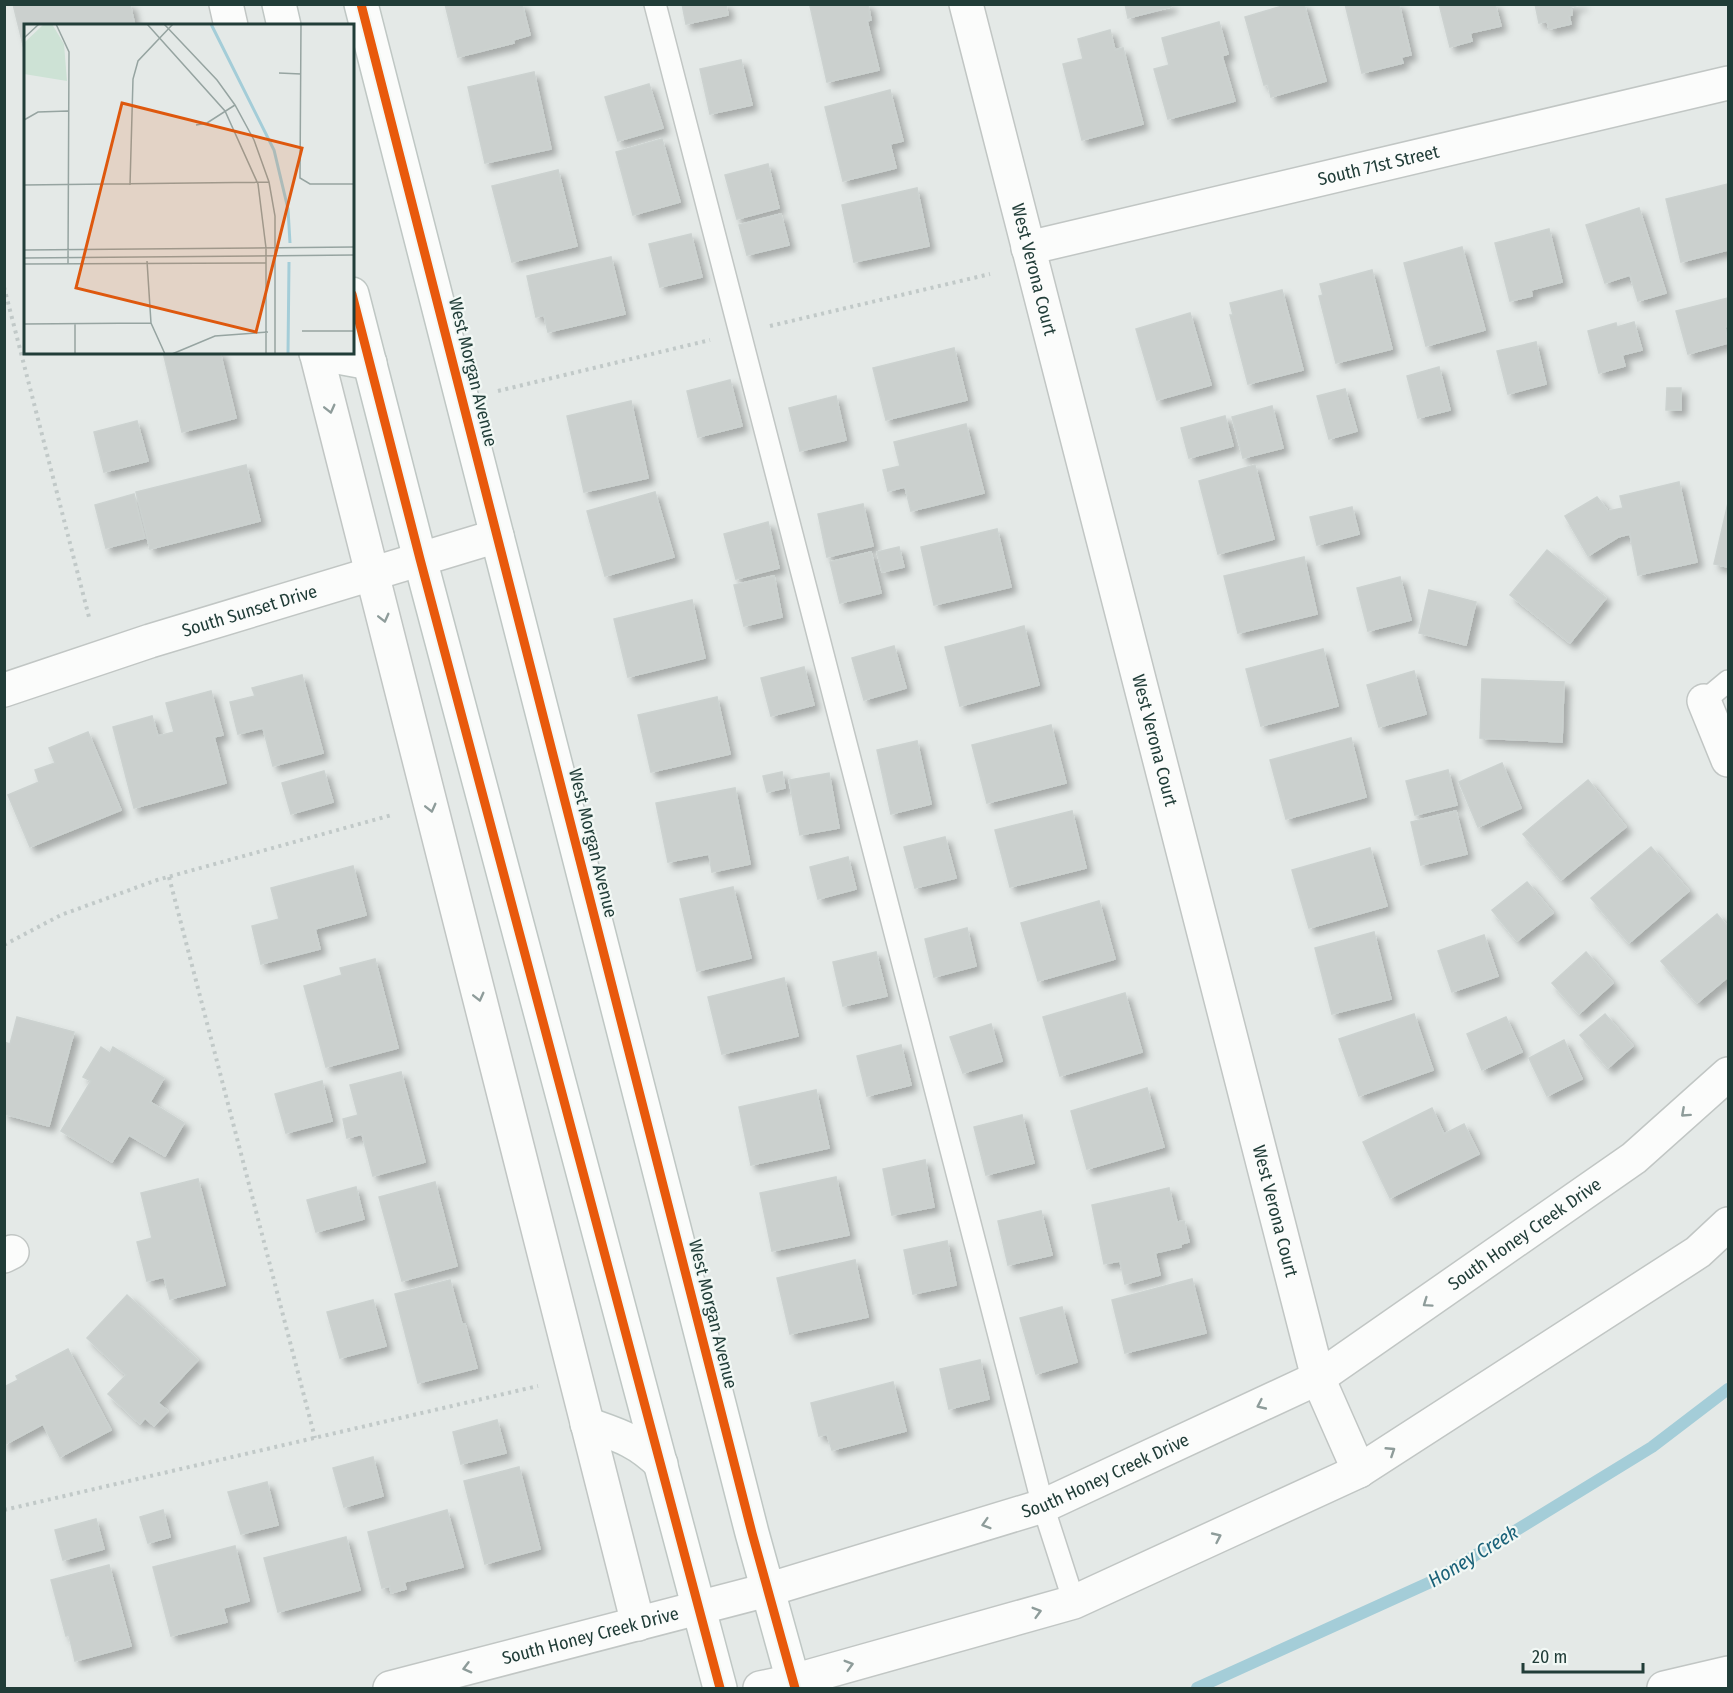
<svg xmlns="http://www.w3.org/2000/svg" width="1733" height="1693" font-family="'Fira Sans Condensed',sans-serif">
	<style>
		.lines { fill: none; stroke-linecap: round; stroke-linejoin: round }
		.stream { stroke: #a4cdd8; stroke-width: 12 }
		.building { fill: #cbd0ce; stroke: #ccd2d0; stroke-width: 1.5; filter: url(#shadow) }
		.lane-casing { stroke: #c1c6c4; stroke-width: 24 }
		.street-casing { stroke: #c1c6c4; stroke-width: 36 }
		.secondary-casing { stroke: #bfc7c4; stroke-width: 36 }
		.path { stroke: #c1c9c8; stroke-width: 4; stroke-dasharray: 3 4.5; stroke-linecap: butt }
		.lane { stroke: #fbfcfb; stroke-width: 21 }
		.street { stroke: #fbfcfb; stroke-width: 33 }
		.secondary { stroke: #fbfcfb; stroke-width: 33 }
		.cycleway-casing { stroke: #f2f8f5; stroke-width: 13 }
		.cycleway { stroke: #e8590c; stroke-width: 9 }
		.oneway { stroke: #8e9c9a }
		.labels { text-anchor: middle; stroke-width: 4.5; stroke-linejoin: round; paint-order: stroke }
		.street-label { font-size: 18px; fill: #213d38; stroke: #f2f8f5 }
		.water-label { font-size: 20px; font-style: italic; fill: #1a6279; stroke: #f2f8f5 }
		.inset-river { fill: none; stroke: #a4cdd8; stroke-width: 3 }
		.inset-road { fill: none; stroke: #96a4a1; stroke-width: 1.5 }
		.view { fill: #de580e; fill-opacity: 0.15; stroke: #de580e; stroke-width: 3 }
		.inset-edge { fill: none; stroke: #213d38; stroke-width: 3 }
	</style>
	<defs>
		<filter id="shadow"><feDropShadow dx="5.5" dy="5.5" stdDeviation="3" flood-color="#0004"/></filter>
	</defs>
	<rect width="100%" height="100%" fill="#e4e9e7"/>
	<g class="lines">
		<!-- stream -->
		<path class="stream" d="M1197,1688L1435,1580L1652,1447L1728,1389"/>
	</g>
	<!-- building -->
	<g class="building">
		<path d="M13,4H130L135,26H26V57Z"/>
		<path d="M445,4H522L530,35L513,40L514,43L458,57Z"/>
		<path d="M682,4H726L728,15L686,24Z"/>
		<path d="M814,4H868L871,20L867,21L879,70L827,82L810,6Z"/>
		<path d="M1125,4H1171V7L1128,18Z"/>
		<path d="M1289,4H1304L1326,81L1271,97L1268,84L1264,85L1245,17Z"/>
		<path d="M1345,4H1399L1411,55L1401,57L1403,63L1362,73Z"/>
		<path d="M1439,4H1495L1501,26L1470,33L1472,41L1450,47Z"/>
		<path d="M1535,4H1583L1571,7L1572,15L1569,16L1571,24L1549,29L1547,21L1539,23Z"/>
		<path d="M1219,22L1228,54L1222,56L1235,101L1168,119L1154,69L1169,65L1162,38Z"/>
		<path d="M1110,30L1115,50L1123,48L1143,124L1082,140L1063,64L1083,59L1078,39Z"/>
		<path d="M741,60L752,105L710,114L700,69Z"/>
		<path d="M534,72L551,149L485,163L468,87Z"/>
		<path d="M649,84L663,128L618,141L605,97Z"/>
		<path d="M890,90L903,141L890,144L896,168L843,181L825,107Z"/>
		<path d="M662,139L680,202L633,215L616,152Z"/>
		<path d="M768,164L779,208L737,219L725,175Z"/>
		<path d="M558,170L577,246L512,262L492,186Z"/>
		<path d="M1728,184V250L1681,262L1666,199Z"/>
		<path d="M917,188L929,246L854,262L842,205Z"/>
		<path d="M1639,208L1666,293L1638,301L1630,275L1605,283L1586,225Z"/>
		<path d="M781,214L789,245L747,255L739,225Z"/>
		<path d="M1549,229L1562,282L1531,290L1532,296L1510,301L1495,243Z"/>
		<path d="M691,234L702,277L660,287L649,244Z"/>
		<path d="M1462,247L1485,330L1426,346L1404,263Z"/>
		<path d="M611,257L625,314L548,332L544,315L536,317L527,276Z"/>
		<path d="M1372,270L1392,349L1336,363L1319,296L1323,295L1320,284Z"/>
		<path d="M1282,290L1303,370L1248,384L1230,315H1233L1230,303Z"/>
		<path d="M1728,298V326L1725,327L1728,343L1688,354L1676,311Z"/>
		<path d="M1190,313L1211,385L1157,400L1136,329Z"/>
		<path d="M1634,322L1642,350L1622,355L1625,366L1599,373L1588,331L1616,323L1617,327Z"/>
		<path d="M1536,342L1546,384L1508,394L1497,351Z"/>
		<path d="M954,348L967,400L886,420L873,368Z"/>
		<path d="M163,352H220L236,418L182,432Z"/>
		<path d="M1439,367L1450,410L1418,418L1407,376Z"/>
		<path d="M730,380L742,426L698,437L687,391Z"/>
		<path d="M1667,388H1681V410H1666Z"/>
		<path d="M1345,389L1357,431L1329,439L1317,396Z"/>
		<path d="M836,396L846,440L800,451L789,408Z"/>
		<path d="M631,401L648,478L584,492L567,416Z"/>
		<path d="M1272,406L1283,448L1243,458L1232,417Z"/>
		<path d="M1225,416L1233,446L1189,458L1181,428Z"/>
		<path d="M137,421L148,461L104,472L94,432Z"/>
		<path d="M966,424L984,493L911,511L905,487L888,491L883,470L900,466L894,442Z"/>
		<path d="M246,465L260,521L150,549L136,492Z"/>
		<path d="M1255,465L1274,539L1218,554L1199,481Z"/>
		<path d="M1679,482L1697,562L1638,575L1630,534L1618,537L1588,556L1565,516L1597,497L1608,511L1623,508L1620,496Z"/>
		<path d="M655,492L674,557L605,576L587,511Z"/>
		<path d="M134,494L145,538L106,548L95,505Z"/>
		<path d="M1728,503V567L1714,564Z"/>
		<path d="M863,504L873,546L827,557L818,514Z"/>
		<path d="M1352,507L1359,534L1317,545L1310,517Z"/>
		<path d="M768,522L779,568L736,579L724,534Z"/>
		<path d="M997,529L1011,587L934,605L921,547Z"/>
		<path d="M899,547L904,567L882,572L877,552Z"/>
		<path d="M1547,550L1606,598L1570,643L1510,595Z"/>
		<path d="M871,552L881,593L840,603L830,562Z"/>
		<path d="M1304,557L1317,614L1238,633L1224,576Z"/>
		<path d="M774,576L782,617L744,626L734,585Z"/>
		<path d="M1400,577L1411,620L1368,631L1357,588Z"/>
		<path d="M1429,590L1476,602L1466,645L1419,633Z"/>
		<path d="M692,600L705,658L628,677L614,619Z"/>
		<path d="M1024,626L1039,685L960,706L945,647Z"/>
		<path d="M894,646L906,688L864,700L852,658Z"/>
		<path d="M1323,649L1338,706L1261,726L1246,669Z"/>
		<path d="M804,667L814,705L771,716L761,678Z"/>
		<path d="M1414,671L1426,714L1379,727L1367,685Z"/>
		<path d="M302,675L323,753L273,766L263,728L238,734L230,702L255,696L252,688Z"/>
		<path d="M1482,679L1564,682L1562,742L1480,738Z"/>
		<path d="M211,691L223,735L214,737L226,783L134,808L113,727L152,716L158,736L174,732L166,703Z"/>
		<path d="M717,697L730,754L651,772L638,715Z"/>
		<path d="M1051,725L1066,783L987,803L972,745Z"/>
		<path d="M88,732L121,810L30,847L8,795L39,782L35,770L55,763L49,748Z"/>
		<path d="M1351,738L1366,797L1286,819L1270,760Z"/>
		<path d="M917,741L931,804L891,814L877,750Z"/>
		<path d="M1502,763L1521,808L1478,827L1459,782Z"/>
		<path d="M1448,770L1457,805L1415,815L1406,781Z"/>
		<path d="M324,771L333,802L291,814L282,783Z"/>
		<path d="M782,772L785,788L767,792L763,776Z"/>
		<path d="M829,773L839,828L800,835L789,780Z"/>
		<path d="M1588,780L1626,827L1561,880L1523,834Z"/>
		<path d="M735,788L750,864L712,872L709,854L668,862L656,803Z"/>
		<path d="M1072,811L1086,868L1010,887L995,830Z"/>
		<path d="M1456,811L1467,854L1421,865L1411,822Z"/>
		<path d="M945,837L956,878L915,888L904,847Z"/>
		<path d="M1651,847L1689,891L1629,943L1591,898Z"/>
		<path d="M1370,848L1387,906L1309,928L1292,870Z"/>
		<path d="M848,857L856,889L818,899L810,867Z"/>
		<path d="M353,866L366,915L315,929L320,949L261,964L252,926L279,919L271,888Z"/>
		<path d="M1527,882L1553,913L1517,941L1492,910Z"/>
		<path d="M733,887L751,958L697,971L680,899Z"/>
		<path d="M1099,901L1115,959L1038,981L1021,923Z"/>
		<path d="M1717,914L1728,927V977L1697,1003L1661,961Z"/>
		<path d="M967,928L976,966L934,977L925,939Z"/>
		<path d="M1374,932L1391,999L1332,1014L1315,948Z"/>
		<path d="M1484,935L1498,976L1452,992L1438,951Z"/>
		<path d="M876,952L887,996L843,1006L833,962Z"/>
		<path d="M1586,952L1613,983L1579,1014L1552,983Z"/>
		<path d="M375,959L398,1048L326,1067L304,986L342,975L340,968Z"/>
		<path d="M784,978L798,1036L722,1054L708,997Z"/>
		<path d="M1125,993L1142,1052L1060,1076L1043,1017Z"/>
		<path d="M1414,1014L1433,1070L1359,1096L1339,1039Z"/>
		<path d="M1605,1014L1633,1046L1608,1068L1580,1035Z"/>
		<path d="M17,1017L74,1032L49,1126L4,1114V1042L10,1044Z"/>
		<path d="M1506,1017L1522,1052L1482,1070L1467,1034Z"/>
		<path d="M991,1024L1002,1061L963,1073L950,1037Z"/>
		<path d="M1564,1040L1582,1079L1547,1096L1529,1058Z"/>
		<path d="M901,1045L911,1085L867,1096L857,1056Z"/>
		<path d="M101,1047L110,1053L113,1047L164,1078L150,1102L184,1123L165,1156L129,1135L112,1162L61,1131L91,1081L83,1077Z"/>
		<path d="M401,1072L425,1162L373,1176L362,1134L347,1138L343,1119L358,1115L350,1085Z"/>
		<path d="M322,1081L332,1121L286,1133L275,1094Z"/>
		<path d="M1147,1088L1164,1147L1087,1169L1071,1111Z"/>
		<path d="M816,1090L829,1148L751,1165L739,1107Z"/>
		<path d="M1432,1108L1444,1134L1464,1124L1479,1154L1390,1198L1363,1142Z"/>
		<path d="M1022,1115L1034,1163L986,1175L974,1127Z"/>
		<path d="M925,1160L934,1207L892,1215L883,1169Z"/>
		<path d="M836,1177L849,1235L772,1251L760,1193Z"/>
		<path d="M198,1179L225,1285L170,1299L164,1277L147,1281L137,1242L152,1238L141,1193Z"/>
		<path d="M435,1182L457,1266L402,1281L379,1197Z"/>
		<path d="M356,1187L364,1219L316,1232L307,1200Z"/>
		<path d="M1169,1188L1177,1222L1184,1221L1189,1242L1181,1244V1247L1155,1253L1160,1275L1125,1284L1120,1261L1104,1264L1092,1205Z"/>
		<path d="M1041,1211L1052,1255L1008,1265L998,1221Z"/>
		<path d="M947,1241L956,1285L913,1294L904,1250Z"/>
		<path d="M855,1260L868,1317L790,1334L777,1278Z"/>
		<path d="M1192,1279L1206,1333L1125,1353L1112,1300Z"/>
		<path d="M450,1280L462,1324H465L477,1368L418,1383L395,1294Z"/>
		<path d="M127,1295L198,1360L158,1403L168,1411L154,1426L145,1418L140,1424L108,1394L126,1375L87,1338Z"/>
		<path d="M373,1300L386,1346L340,1358L327,1312Z"/>
		<path d="M1062,1307L1077,1362L1036,1374L1020,1318Z"/>
		<path d="M68,1349L111,1430L60,1457L43,1424L4,1445V1387L18,1380L16,1376Z"/>
		<path d="M980,1360L989,1399L949,1409L940,1369Z"/>
		<path d="M893,1382L906,1431L832,1450L827,1434L819,1436L811,1403Z"/>
		<path d="M497,1420L506,1453L461,1464L453,1432Z"/>
		<path d="M373,1457L383,1496L344,1507L333,1468Z"/>
		<path d="M519,1467L540,1549L485,1564L464,1481Z"/>
		<path d="M267,1482L278,1525L241,1534L228,1492Z"/>
		<path d="M163,1510L170,1537L148,1543L140,1517Z"/>
		<path d="M447,1510L463,1567L404,1582L406,1589L391,1593L390,1586L382,1588L368,1532Z"/>
		<path d="M96,1519L104,1549L63,1560L55,1530Z"/>
		<path d="M346,1537L360,1590L278,1612L264,1558Z"/>
		<path d="M235,1546L249,1601L223,1608L227,1622L171,1636L153,1567Z"/>
		<path d="M109,1565L131,1646L75,1661L69,1635L66,1636L51,1580Z"/>
	</g>
	<g class="lines">
		<!-- lane casing -->
		<g class="lane-casing">
			<g id="lane">
				<path d="M655,4L1043,1506L1074,1602"/>
				<path d="M1704,701L1728,681"/>
			</g>
		</g>
		<!-- street casing -->
		<g class="street-casing">
			<g id="street">
				<path d="M226,4L231,26"/>
				<path id="s1" d="M966,4L1318,1378L1359,1471"/>
				<path id="s2" d="M1028,248L1728,83"/>
				<path d="M316,352L638,1624"/>
				<path id="s3" d="M4,690L150,641L497,536"/>
				<path d="M1704,701L1728,760"/>
				<path d="M4,1256L12,1252"/>
				<path id="s4" d="M390,1688L767,1590L1043,1506L1318,1378L1634,1158L1728,1074"/>
				<path d="M760,1688L793,1681L1074,1602L1359,1471L1698,1252L1728,1224"/>
				<path d="M1664,1688L1728,1673"/>
			</g>
		</g>
		<!-- secondary casing -->
		<g class="secondary-casing">
			<g id="secondary">
				<path d="M279,4L284,26"/>
				<path d="M361,4L752,1533L795,1688"/>
				<path d="M352,294L420,559L720,1688"/>
				<path d="M316,353L370,363"/>
				<path d="M587,1424C618,1435 637,1440 661,1464"/>
			</g>
		</g>
		<!-- path -->
		<g class="path">
			<path d="M4,287L90,621"/>
			<path d="M770,326L990,274"/>
			<path d="M498,391L710,340"/>
			<path d="M169,877L315,1438"/>
			<path d="M4,945L61,915L157,880L392,815"/>
			<path d="M4,1510L538,1386"/>
		</g>
		<!-- lane -->
		<use href="#lane" class="lane"/>
		<!-- street -->
		<use href="#street" class="street"/>
		<!-- secondary -->
		<use href="#secondary" class="secondary"/>
		<!-- cycleway casing -->
		<g class="cycleway-casing">
			<g id="cycleway">
				<path d="M361,4L752,1533L795,1688"/>
				<path d="M352,294L420,559L720,1688"/>
			</g>
		</g>
		<!-- cycleway -->
		<use href="#cycleway" class="cycleway"/>
	</g>
	<!-- one-way arrows -->
	<defs><path id="oneway-chevron" d="M-2-3.5L2.5 0L-2 3.5" fill="none" stroke-width="1.6" stroke-linecap="round" stroke-linejoin="round" transform="scale(1.5)"/></defs>
	<g class="oneway">
		<use href="#oneway-chevron" transform="translate(330 409) rotate(76)"/>
		<use href="#oneway-chevron" transform="translate(384 618) rotate(76)"/>
		<use href="#oneway-chevron" transform="translate(431 808) rotate(76)"/>
		<use href="#oneway-chevron" transform="translate(479 997) rotate(76)"/>
		<use href="#oneway-chevron" transform="translate(1685 1113) rotate(138)"/>
		<use href="#oneway-chevron" transform="translate(1427 1303) rotate(145)"/>
		<use href="#oneway-chevron" transform="translate(1261 1405) rotate(155)"/>
		<use href="#oneway-chevron" transform="translate(1391 1451) rotate(-33)"/>
		<use href="#oneway-chevron" transform="translate(986 1524) rotate(163)"/>
		<use href="#oneway-chevron" transform="translate(1217 1537) rotate(-25)"/>
		<use href="#oneway-chevron" transform="translate(1037 1612) rotate(-16)"/>
		<use href="#oneway-chevron" transform="translate(849 1665) rotate(-16)"/>
		<use href="#oneway-chevron" transform="translate(467 1668) rotate(165)"/>
	</g>
	<g class="labels">
		<!-- street labels -->
		<g class="street-label">
			<text dy="6" stroke="none"><textPath href="#s2" startOffset="360">South 71st Street</textPath></text>
			<text dy="6" stroke="none"><textPath href="#s1" startOffset="274">West Verona Court</textPath></text>
			<text transform="translate(473 372) rotate(76)" y="6">West Morgan Avenue</text>
			<text dy="6" stroke="none"><textPath href="#s3" startOffset="258">South Sunset Drive</textPath></text>
			<text dy="6" stroke="none"><textPath href="#s1" startOffset="760">West Verona Court</textPath></text>
			<text transform="translate(593 843) rotate(76)" y="6">West Morgan Avenue</text>
			<text dy="6" stroke="none"><textPath href="#s1" startOffset="1246">West Verona Court</textPath></text>
			<text dy="6" stroke="none"><textPath href="#s4" startOffset="1233">South Honey Creek Drive</textPath></text>
			<text transform="translate(713 1314) rotate(76)" y="6">West Morgan Avenue</text>
			<text dy="6" stroke="none"><textPath href="#s4" startOffset="747">South Honey Creek Drive</textPath></text>
			<text dy="6" stroke="none"><textPath href="#s4" startOffset="207">South Honey Creek Drive</textPath></text>
		</g>
		<!-- water labels -->
		<g class="water-label">
			<text transform="translate(1473 1556) rotate(-31)" y="7">Honey Creek</text>
		</g>
	</g>
	<!-- overview -->
	<g transform="translate(24 24)">
		<rect width="330" height="330" fill="#e4e9e7"/>
		<path d="M20,0H28L40,20L43,57L0,50V19Z" fill="#cde2d5"/>
		<path class="inset-river" d="M187,0L250,126L264,185L266,219M264,330L265,238"/>
		<path class="inset-road" d="M32,0L45,28L44,240M123,0L201,87L234,160L242,224V330M140,0L193,56L211,81L230,116L245,158L251,192V330M277,0L276,154L286,160H330M0,14L15,0M255,49L277,50M0,96L14,88L44,87M172,101L183,99L211,81M0,161L245,158M106,161L109,55L114,37L149,0M0,226L330,223M0,234L330,231M123,237L127,299L141,330M0,240L242,239M0,300L127,299M278,307H330M51,330V300M148,330L191,312L244,308"/>
		<path class="view" d="M98,79L278,124L232,308L52,264Z"/>
		<rect width="330" height="330" class="inset-edge"/>
	</g>
	<!-- border -->
	<rect width="1733" height="1693" fill="none" stroke="#213d38" stroke-width="12"/>
	<!-- scale -->
	<path d="M1523 1663v9h120v-9" fill="none" stroke="#213d38" stroke-width="3"/>
	<text x="1532" y="1663" font-size="18" fill="#213d38" stroke="#f2f8f5" stroke-width="4.5" paint-order="stroke">20 m</text>
</svg>
